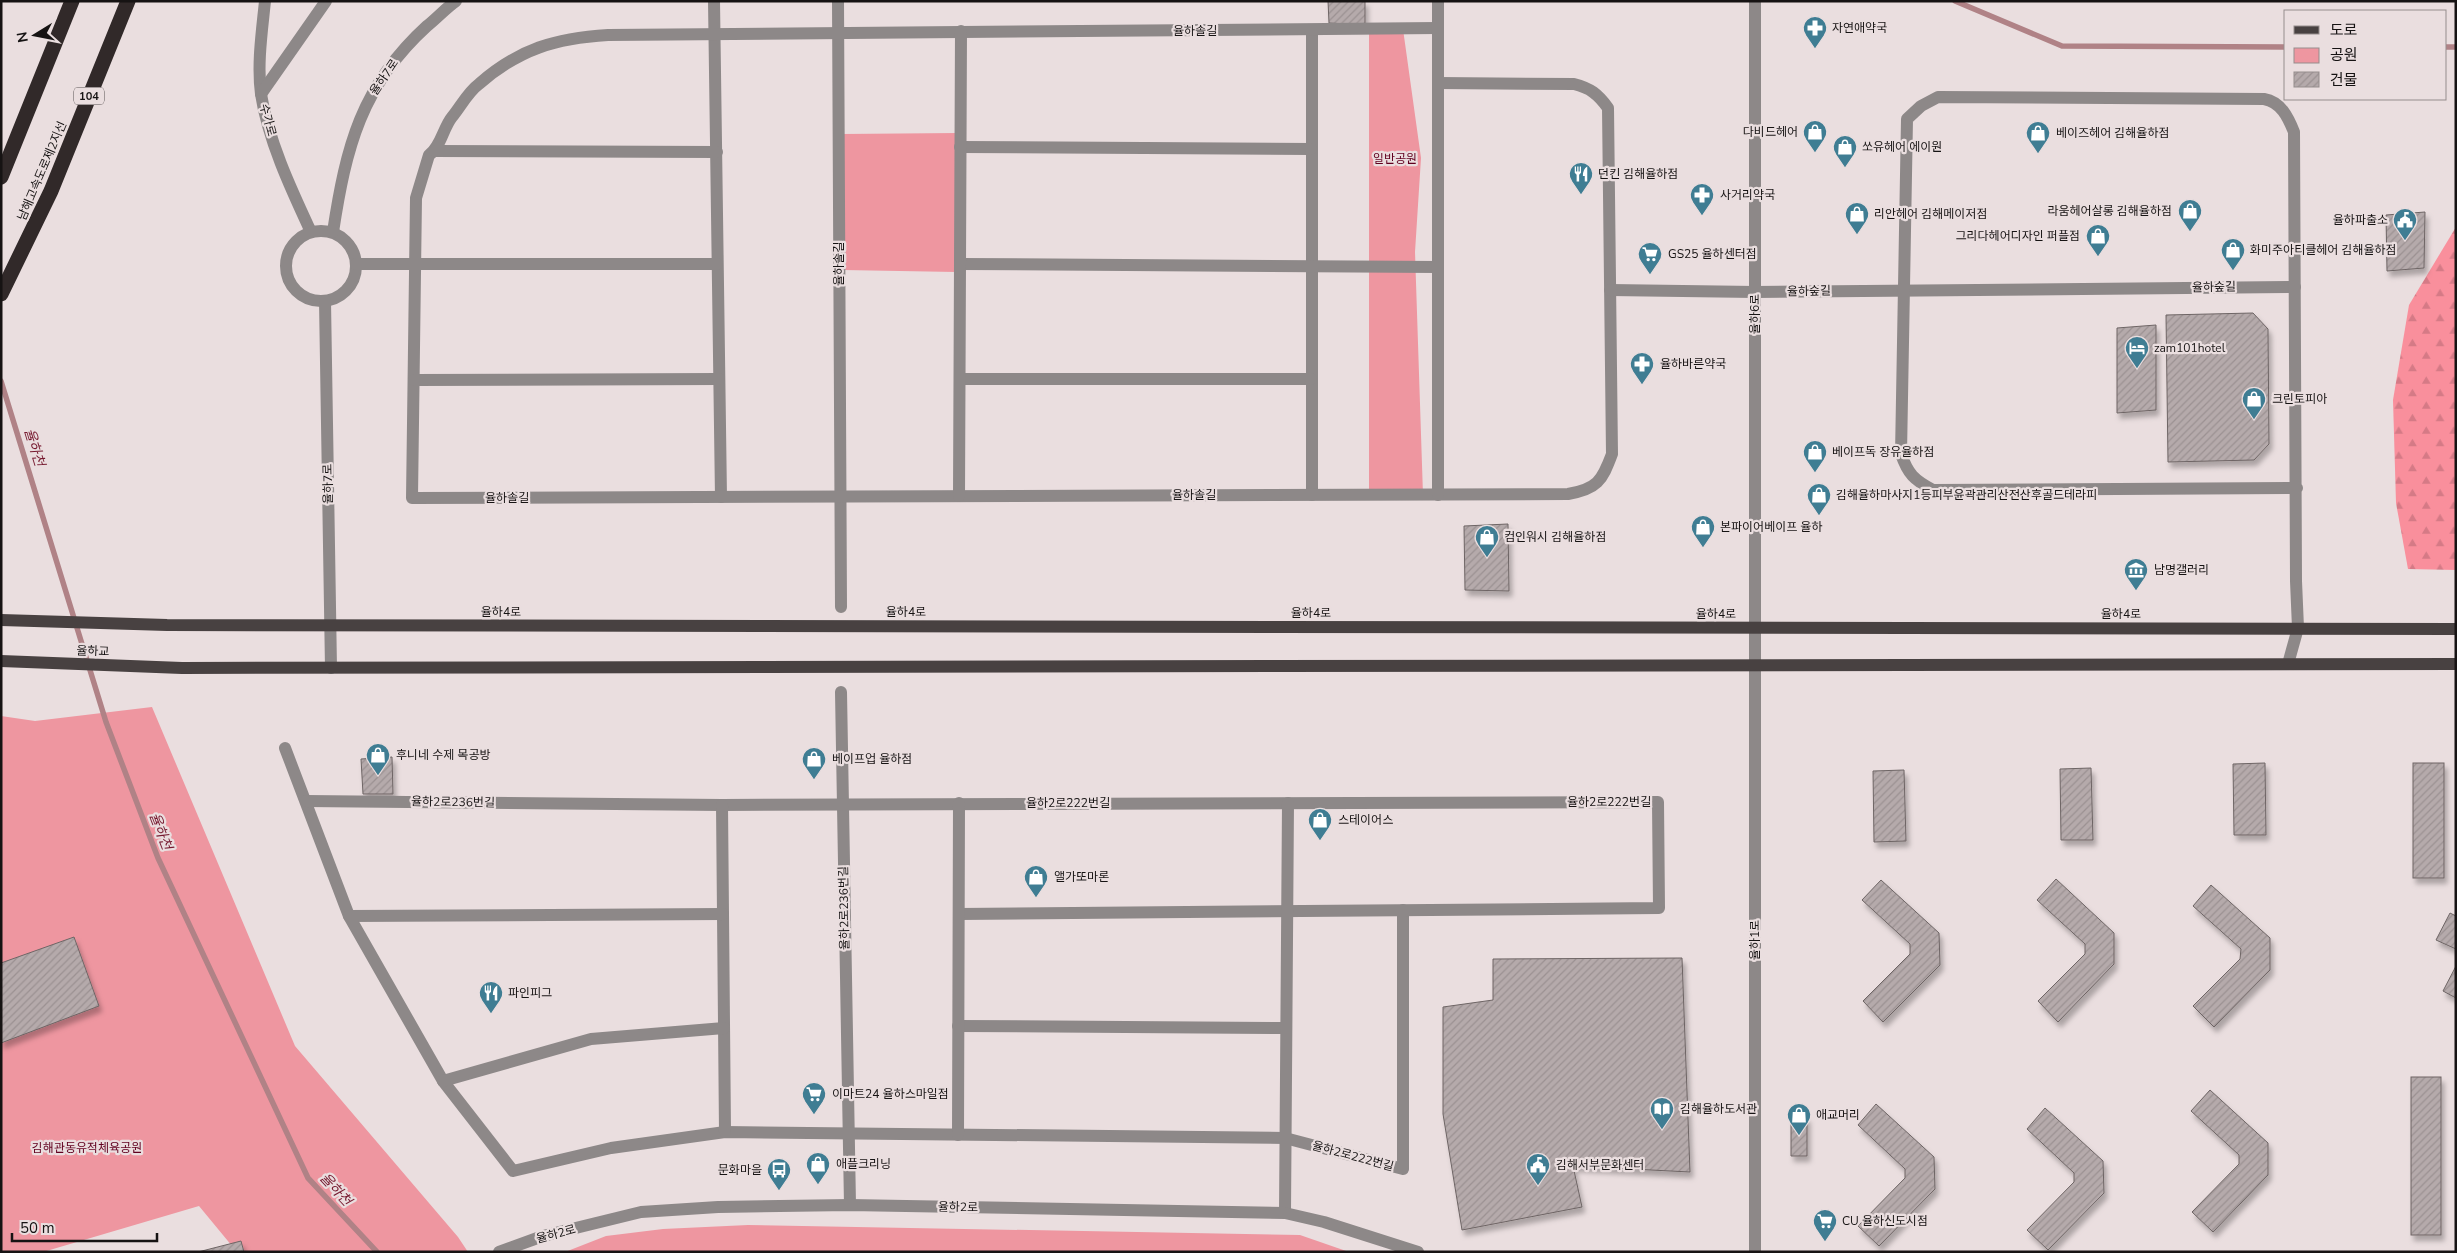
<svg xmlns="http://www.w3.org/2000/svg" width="2457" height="1253" font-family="'Nunito Sans','Noto Sans KR',sans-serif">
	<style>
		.forest { fill: url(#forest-firs) }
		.park { fill: #ee96a0 }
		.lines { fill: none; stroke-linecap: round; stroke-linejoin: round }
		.stream { stroke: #b08286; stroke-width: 5.5 }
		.building { fill: url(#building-hatch); stroke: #6e6565; filter: url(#shadow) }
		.minor { stroke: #8d8888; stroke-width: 12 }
		.major { stroke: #484141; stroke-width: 12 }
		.highway { stroke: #312929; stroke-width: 15 }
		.labels { text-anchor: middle; stroke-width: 4.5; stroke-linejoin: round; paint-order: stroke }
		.shield { fill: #eadedf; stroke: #565050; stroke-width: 1 }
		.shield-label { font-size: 11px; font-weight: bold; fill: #161313 }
		.poi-label { font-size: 12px; fill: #161313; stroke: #eadedf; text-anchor: start }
		.street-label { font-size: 12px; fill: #161313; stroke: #eadedf }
		.park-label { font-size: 12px; fill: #61001f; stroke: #eadedf }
		.water-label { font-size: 14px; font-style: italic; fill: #76192f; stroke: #eadedf }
	</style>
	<defs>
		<pattern id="forest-firs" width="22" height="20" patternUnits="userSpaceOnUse" patternTransform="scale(1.25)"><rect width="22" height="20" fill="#f98f9c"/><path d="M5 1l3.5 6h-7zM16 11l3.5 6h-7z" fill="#d57a86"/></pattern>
		<pattern id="building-hatch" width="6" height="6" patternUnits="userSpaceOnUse" patternTransform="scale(1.25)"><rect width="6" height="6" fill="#b5aaab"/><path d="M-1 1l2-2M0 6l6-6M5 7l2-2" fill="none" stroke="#9b9192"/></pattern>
		<filter id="shadow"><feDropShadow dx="3" dy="5.5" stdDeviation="2.5" flood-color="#0004"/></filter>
	</defs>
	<rect width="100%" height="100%" fill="#eadedf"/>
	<!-- forest -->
	<path class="forest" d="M2456,227V570L2408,569L2396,503L2393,400L2409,305Z"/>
	<!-- park -->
	<g class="park">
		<path d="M1369,29H1403L1421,158L1415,252L1423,495H1369Z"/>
		<path d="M958,133L956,272L843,270L842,134Z"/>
		<path d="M152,707L295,1046L458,1237L468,1252H237L199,1206L43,1252H1V716L35,721Z"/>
		<path d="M748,1225L1300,1235L1349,1252H565L606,1236L663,1229Z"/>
	</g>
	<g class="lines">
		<!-- stream -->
		<g class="stream">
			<path d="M1955,1L2062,46L2286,47"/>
			<path d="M2446,47H2456"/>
			<path d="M1,381L106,722L158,858L308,1178L377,1252"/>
		</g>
	</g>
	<!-- building -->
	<g class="building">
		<path d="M1328,1H1365V25L1329,23Z"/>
		<path d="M2425,212L2424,268L2387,271L2386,215Z"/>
		<path d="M2253,313L2268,329L2269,444L2254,460L2168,462L2166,315Z"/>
		<path d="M2156,325V410L2117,413V328Z"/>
		<path d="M1508,524L1509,591L1465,590L1464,526Z"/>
		<path d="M392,757L393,794H363L361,759Z"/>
		<path d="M2265,763L2266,835H2234L2233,764Z"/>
		<rect x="2413" y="763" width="31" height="115"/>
		<path d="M2091,768L2093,840H2061L2060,769Z"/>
		<path d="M1904,770L1906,841L1874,842L1873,771Z"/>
		<path d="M2056,879L2114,933V964L2058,1022L2038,1001L2085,954V944L2037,900Z"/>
		<path d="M1881,880L1939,933L1940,965L1883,1022L1863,1001L1910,954V944L1862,900Z"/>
		<path d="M2211,885L2270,938V970L2214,1027L2193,1006L2240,959L2241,949L2193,906Z"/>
		<path d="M2450,913L2456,916V949L2436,940Z"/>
		<path d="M74,937L99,1006L1,1043V963Z"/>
		<path d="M1682,958L1690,1172L1573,1166L1582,1207L1462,1230L1443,1114V1007L1493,1000V959Z"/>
		<path d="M2456,966V998L2443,991Z"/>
		<rect x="2411" y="1077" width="30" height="158"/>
		<path d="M2210,1090L2268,1143V1175L2213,1232L2192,1212L2239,1164V1155L2191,1111Z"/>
		<path d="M1876,1104L1934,1157L1935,1189L1879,1246L1858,1226L1905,1178V1169L1858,1125Z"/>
		<path d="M2045,1108L2103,1161L2104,1193L2048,1250L2027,1230L2074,1182V1173L2027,1129Z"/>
		<path d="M1791,1116L1807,1117V1156H1791Z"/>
		<path d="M241,1241L244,1252H198Z"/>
	</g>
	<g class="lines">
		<!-- minor -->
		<g class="minor">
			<path d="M265,1C262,31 257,64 261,94C268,140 291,189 311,232"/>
			<path d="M714,1L721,497"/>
			<path d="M838,1L841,607"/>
			<path d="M1312,30V495"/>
			<path d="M1438,83L1574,84C1590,88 1598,94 1608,108L1612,454C1602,481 1597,489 1568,494L412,498L416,198L429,155C441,147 443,128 452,117C461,106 468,92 479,84C519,49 556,38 608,35L1438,28"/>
			<path d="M261,94L326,1"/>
			<path d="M960,147L1311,149"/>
			<path d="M435,151L717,152"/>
			<circle cx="321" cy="266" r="35"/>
			<path d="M333,232C346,147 361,86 427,26C437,18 446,8 456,1"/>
			<path d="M356,264H717"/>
			<path d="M960,264L1438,267"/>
			<path d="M1610,290L1755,292L2295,287"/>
			<path d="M325,301L331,668"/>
			<path d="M960,379H1311"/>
			<path d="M414,380L719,379"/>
			<path d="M1438,495V1"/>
			<path d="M959,496L961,31"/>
			<path d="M2288,664L2298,628L2296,581L2294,132C2288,117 2281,102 2264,99L1938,97L1921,106L1907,119L1901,454C1908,474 1914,480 1933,490L2297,488"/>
			<path d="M841,692L850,1205"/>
			<path d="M285,748L349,916L443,1081L513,1171L611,1148L725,1132L1285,1138L1403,1169V910"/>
			<path d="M306,801L722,805L1658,802L1659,908L959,914"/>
			<path d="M722,805L725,1132"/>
			<path d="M349,916L723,914"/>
			<path d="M958,1026L1286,1028"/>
			<path d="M443,1081L591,1039L724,1028"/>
			<path d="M958,1135L959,803"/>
			<path d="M1285,1213L1288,803"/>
			<path d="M499,1252L543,1236L641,1212L718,1207L850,1205L1285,1213L1324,1222L1418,1252"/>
			<path d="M1755,1252V1"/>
		</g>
		<!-- major -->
		<g class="major">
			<path d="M1,620L167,625L2456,629"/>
			<path d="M1,661L182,668L2456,664"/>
		</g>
		<!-- highway -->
		<g class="highway">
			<path d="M1,177L72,1"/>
			<path d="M1,294L51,191L128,1"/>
		</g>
	</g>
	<!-- icons -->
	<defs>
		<g id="pharmacy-pin" transform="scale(1.25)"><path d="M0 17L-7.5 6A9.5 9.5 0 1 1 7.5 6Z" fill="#3f7d93" stroke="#eadedf"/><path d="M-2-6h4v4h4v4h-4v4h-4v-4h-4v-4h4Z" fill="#fff"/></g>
		<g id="shop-pin" transform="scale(1.25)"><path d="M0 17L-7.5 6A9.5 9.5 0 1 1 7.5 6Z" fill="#3f7d93" stroke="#eadedf"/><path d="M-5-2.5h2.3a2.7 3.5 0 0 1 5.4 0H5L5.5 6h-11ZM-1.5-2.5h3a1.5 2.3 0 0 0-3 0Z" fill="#fff"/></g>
		<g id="restaurant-pin" transform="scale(1.25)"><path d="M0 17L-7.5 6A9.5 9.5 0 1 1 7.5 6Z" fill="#3f7d93" stroke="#eadedf"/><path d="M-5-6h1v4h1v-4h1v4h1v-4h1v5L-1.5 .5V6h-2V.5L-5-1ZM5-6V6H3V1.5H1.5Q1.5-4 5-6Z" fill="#fff"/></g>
		<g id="civic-pin" transform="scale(1.25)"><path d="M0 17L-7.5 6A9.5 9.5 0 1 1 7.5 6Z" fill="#3f7d93" stroke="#eadedf"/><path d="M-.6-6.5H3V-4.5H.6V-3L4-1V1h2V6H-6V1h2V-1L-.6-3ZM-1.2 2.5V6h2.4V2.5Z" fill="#fff"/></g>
		<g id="supermarket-pin" transform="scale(1.25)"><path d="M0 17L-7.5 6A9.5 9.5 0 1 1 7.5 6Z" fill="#3f7d93" stroke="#eadedf"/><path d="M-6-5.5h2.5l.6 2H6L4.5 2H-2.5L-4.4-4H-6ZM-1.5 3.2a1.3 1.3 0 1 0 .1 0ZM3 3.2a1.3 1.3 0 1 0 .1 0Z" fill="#fff"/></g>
		<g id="hotel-pin" transform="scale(1.25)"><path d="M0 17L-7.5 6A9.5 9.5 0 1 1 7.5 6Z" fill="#3f7d93" stroke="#eadedf"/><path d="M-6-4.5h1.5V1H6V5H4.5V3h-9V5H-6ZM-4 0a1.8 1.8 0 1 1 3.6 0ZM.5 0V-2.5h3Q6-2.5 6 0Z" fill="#fff"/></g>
		<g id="museum-pin" transform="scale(1.25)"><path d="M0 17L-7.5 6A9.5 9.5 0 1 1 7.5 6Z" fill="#3f7d93" stroke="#eadedf"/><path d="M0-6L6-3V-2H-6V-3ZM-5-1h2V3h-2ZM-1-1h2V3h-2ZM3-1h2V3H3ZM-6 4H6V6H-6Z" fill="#fff"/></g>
		<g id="library-pin" transform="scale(1.25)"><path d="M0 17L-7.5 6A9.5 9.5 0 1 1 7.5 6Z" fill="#3f7d93" stroke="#eadedf"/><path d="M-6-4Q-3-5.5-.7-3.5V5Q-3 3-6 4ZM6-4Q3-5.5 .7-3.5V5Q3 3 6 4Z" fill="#fff"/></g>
		<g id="bus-pin" transform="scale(1.25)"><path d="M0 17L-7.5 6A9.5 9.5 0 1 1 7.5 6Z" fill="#3f7d93" stroke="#eadedf"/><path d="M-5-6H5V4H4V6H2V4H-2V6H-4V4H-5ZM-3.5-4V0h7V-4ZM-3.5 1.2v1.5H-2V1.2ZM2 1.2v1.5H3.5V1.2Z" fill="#fff"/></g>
	</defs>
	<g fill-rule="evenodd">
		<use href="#pharmacy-pin" x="1815" y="28"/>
		<use href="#shop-pin" x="1815" y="132"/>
		<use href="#shop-pin" x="2038" y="133"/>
		<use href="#shop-pin" x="1845" y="147"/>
		<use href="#restaurant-pin" x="1581" y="174"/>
		<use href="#pharmacy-pin" x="1702" y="195"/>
		<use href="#shop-pin" x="2190" y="211"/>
		<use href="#shop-pin" x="1857" y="214"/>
		<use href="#civic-pin" x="2405" y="220"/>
		<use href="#shop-pin" x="2098" y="236"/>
		<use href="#shop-pin" x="2233" y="250"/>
		<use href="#supermarket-pin" x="1650" y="254"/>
		<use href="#hotel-pin" x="2137" y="348"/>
		<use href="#pharmacy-pin" x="1642" y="364"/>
		<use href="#shop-pin" x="2254" y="399"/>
		<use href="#shop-pin" x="1815" y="452"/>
		<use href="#shop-pin" x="1819" y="495"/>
		<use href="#shop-pin" x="1703" y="527"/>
		<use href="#shop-pin" x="1487" y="537"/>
		<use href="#museum-pin" x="2136" y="570"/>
		<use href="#shop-pin" x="378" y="755"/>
		<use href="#shop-pin" x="814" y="759"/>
		<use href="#shop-pin" x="1320" y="820"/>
		<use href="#shop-pin" x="1036" y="877"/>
		<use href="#restaurant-pin" x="491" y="993"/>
		<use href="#supermarket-pin" x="814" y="1094"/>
		<use href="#library-pin" x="1662" y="1109"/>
		<use href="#shop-pin" x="1799" y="1115"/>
		<use href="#shop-pin" x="818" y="1164"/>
		<use href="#civic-pin" x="1538" y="1165"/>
		<use href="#bus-pin" x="779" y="1170"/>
		<use href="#supermarket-pin" x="1825" y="1221"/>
	</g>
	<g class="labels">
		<!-- shield labels -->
		<rect class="shield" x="74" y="87.5" width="30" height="17" rx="4"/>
		<g class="shield-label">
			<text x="89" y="100">104</text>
		</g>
		<!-- poi labels -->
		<g class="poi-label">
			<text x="1832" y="32">자연애약국</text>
			<text x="1798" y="136" text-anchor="end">다비드헤어</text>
			<text x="2056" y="137">베이즈헤어 김해율하점</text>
			<text x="1862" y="151">쏘유헤어 에이원</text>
			<text x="1598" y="178">던킨 김해율하점</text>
			<text x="1720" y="199">사거리약국</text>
			<text x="2172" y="215" text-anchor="end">라움헤어살롱 김해율하점</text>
			<text x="1874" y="218">리안헤어 김해메이저점</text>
			<text x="2388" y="224" text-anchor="end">율하파출소</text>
			<text x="2080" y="240" text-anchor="end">그리다헤어디자인 퍼플점</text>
			<text x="2250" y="254">화미주아티클헤어 김해율하점</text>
			<text x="1668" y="258">GS25 율하센터점</text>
			<text x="2154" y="352">zam101hotel</text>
			<text x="1660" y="368">율하바른약국</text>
			<text x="2272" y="403">크린토피아</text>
			<text x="1832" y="456">베이프독 장유율하점</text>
			<text x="1836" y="499">김해율하마사지1등피부윤곽관리산전산후골드테라피</text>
			<text x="1720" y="531">본파이어베이프 율하</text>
			<text x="1504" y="541">컴인워시 김해율하점</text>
			<text x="2154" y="574">남명갤러리</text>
			<text x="396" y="759">후니네 수제 목공방</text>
			<text x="832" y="763">베이프업 율하점</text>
			<text x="1338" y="824">스테이어스</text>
			<text x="1054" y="881">앨가또마론</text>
			<text x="508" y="997">파인피그</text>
			<text x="832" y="1098">이마트24 율하스마일점</text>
			<text x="1680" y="1113">김해율하도서관</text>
			<text x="1816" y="1119">애교머리</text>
			<text x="836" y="1168">애플크리닝</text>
			<text x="1556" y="1169">김해서부문화센터</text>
			<text x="762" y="1174" text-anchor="end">문화마을</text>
			<text x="1842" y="1225">CU 율하신도시점</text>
		</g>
		<!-- street labels -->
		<g class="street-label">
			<text x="1195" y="35">율하솔길</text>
			<text transform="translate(384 77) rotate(-56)" y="4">율하7로</text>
			<text transform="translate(268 120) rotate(75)" y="4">수가로</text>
			<text transform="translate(42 171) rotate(-67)" y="4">남해고속도로제2지선</text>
			<text transform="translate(839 264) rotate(-90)" y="4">율하솔길</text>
			<text transform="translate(2214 287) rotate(-1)" y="4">율하숲길</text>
			<text transform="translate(1809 291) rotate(-1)" y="4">율하숲길</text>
			<text transform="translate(1755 314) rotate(-90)" y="4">율하6로</text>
			<text transform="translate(328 484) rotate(-91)" y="4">율하7로</text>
			<text x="1194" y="499">율하솔길</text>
			<text x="507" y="502">율하솔길</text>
			<text x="501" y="616">율하4로</text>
			<text x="906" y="616">율하4로</text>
			<text x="1311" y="617">율하4로</text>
			<text x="1716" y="618">율하4로</text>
			<text x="2121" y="618">율하4로</text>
			<text transform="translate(93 651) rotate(2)" y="4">율하교</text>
			<text transform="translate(453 802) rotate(1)" y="4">율하2로236번길</text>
			<text x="1609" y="806">율하2로222번길</text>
			<text x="1068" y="807">율하2로222번길</text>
			<text transform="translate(844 908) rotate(-91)" y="4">율하2로236번길</text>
			<text transform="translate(1755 940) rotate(-90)" y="4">율하1로</text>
			<text transform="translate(1353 1156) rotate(15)" y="4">율하2로222번길</text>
			<text transform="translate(958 1207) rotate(1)" y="4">율하2로</text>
			<text transform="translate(556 1234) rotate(-15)" y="4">율하2로</text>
		</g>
		<!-- park labels -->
		<g class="park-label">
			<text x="1395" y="163">일반공원</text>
			<text x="87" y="1152">김해관동유적체육공원</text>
		</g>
		<!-- water labels -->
		<g class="water-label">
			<text transform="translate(35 447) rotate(73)" y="5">율하천</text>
			<text transform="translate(161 831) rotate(69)" y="5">율하천</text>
			<text transform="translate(336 1189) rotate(47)" y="5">율하천</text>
		</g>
	</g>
	<!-- border -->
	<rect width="2457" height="1253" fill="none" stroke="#161313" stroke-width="5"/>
	<!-- legend -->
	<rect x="2284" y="10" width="162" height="90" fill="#eadedf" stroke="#958d8d"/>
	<rect x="2294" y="26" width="25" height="8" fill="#484141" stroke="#958d8d"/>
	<text x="2330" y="35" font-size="15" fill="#161313">도로</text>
	<rect x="2294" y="48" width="25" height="15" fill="#ee96a0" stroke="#958d8d"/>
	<text x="2330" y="60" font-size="15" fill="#161313">공원</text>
	<rect x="2294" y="72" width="25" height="15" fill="url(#building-hatch)" stroke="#958d8d"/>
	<text x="2330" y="85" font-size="15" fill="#161313">건물</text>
	<!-- north arrow -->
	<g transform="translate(35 35) rotate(260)" stroke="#eadedf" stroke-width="4" paint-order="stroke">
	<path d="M0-4L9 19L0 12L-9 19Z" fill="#161313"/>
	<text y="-8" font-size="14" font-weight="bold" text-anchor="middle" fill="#161313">N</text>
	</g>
	<!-- scale -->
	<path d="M12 1233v8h145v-8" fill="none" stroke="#161313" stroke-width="2.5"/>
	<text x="20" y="1233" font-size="15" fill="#161313" stroke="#eadedf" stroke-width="4" paint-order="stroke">50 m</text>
</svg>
